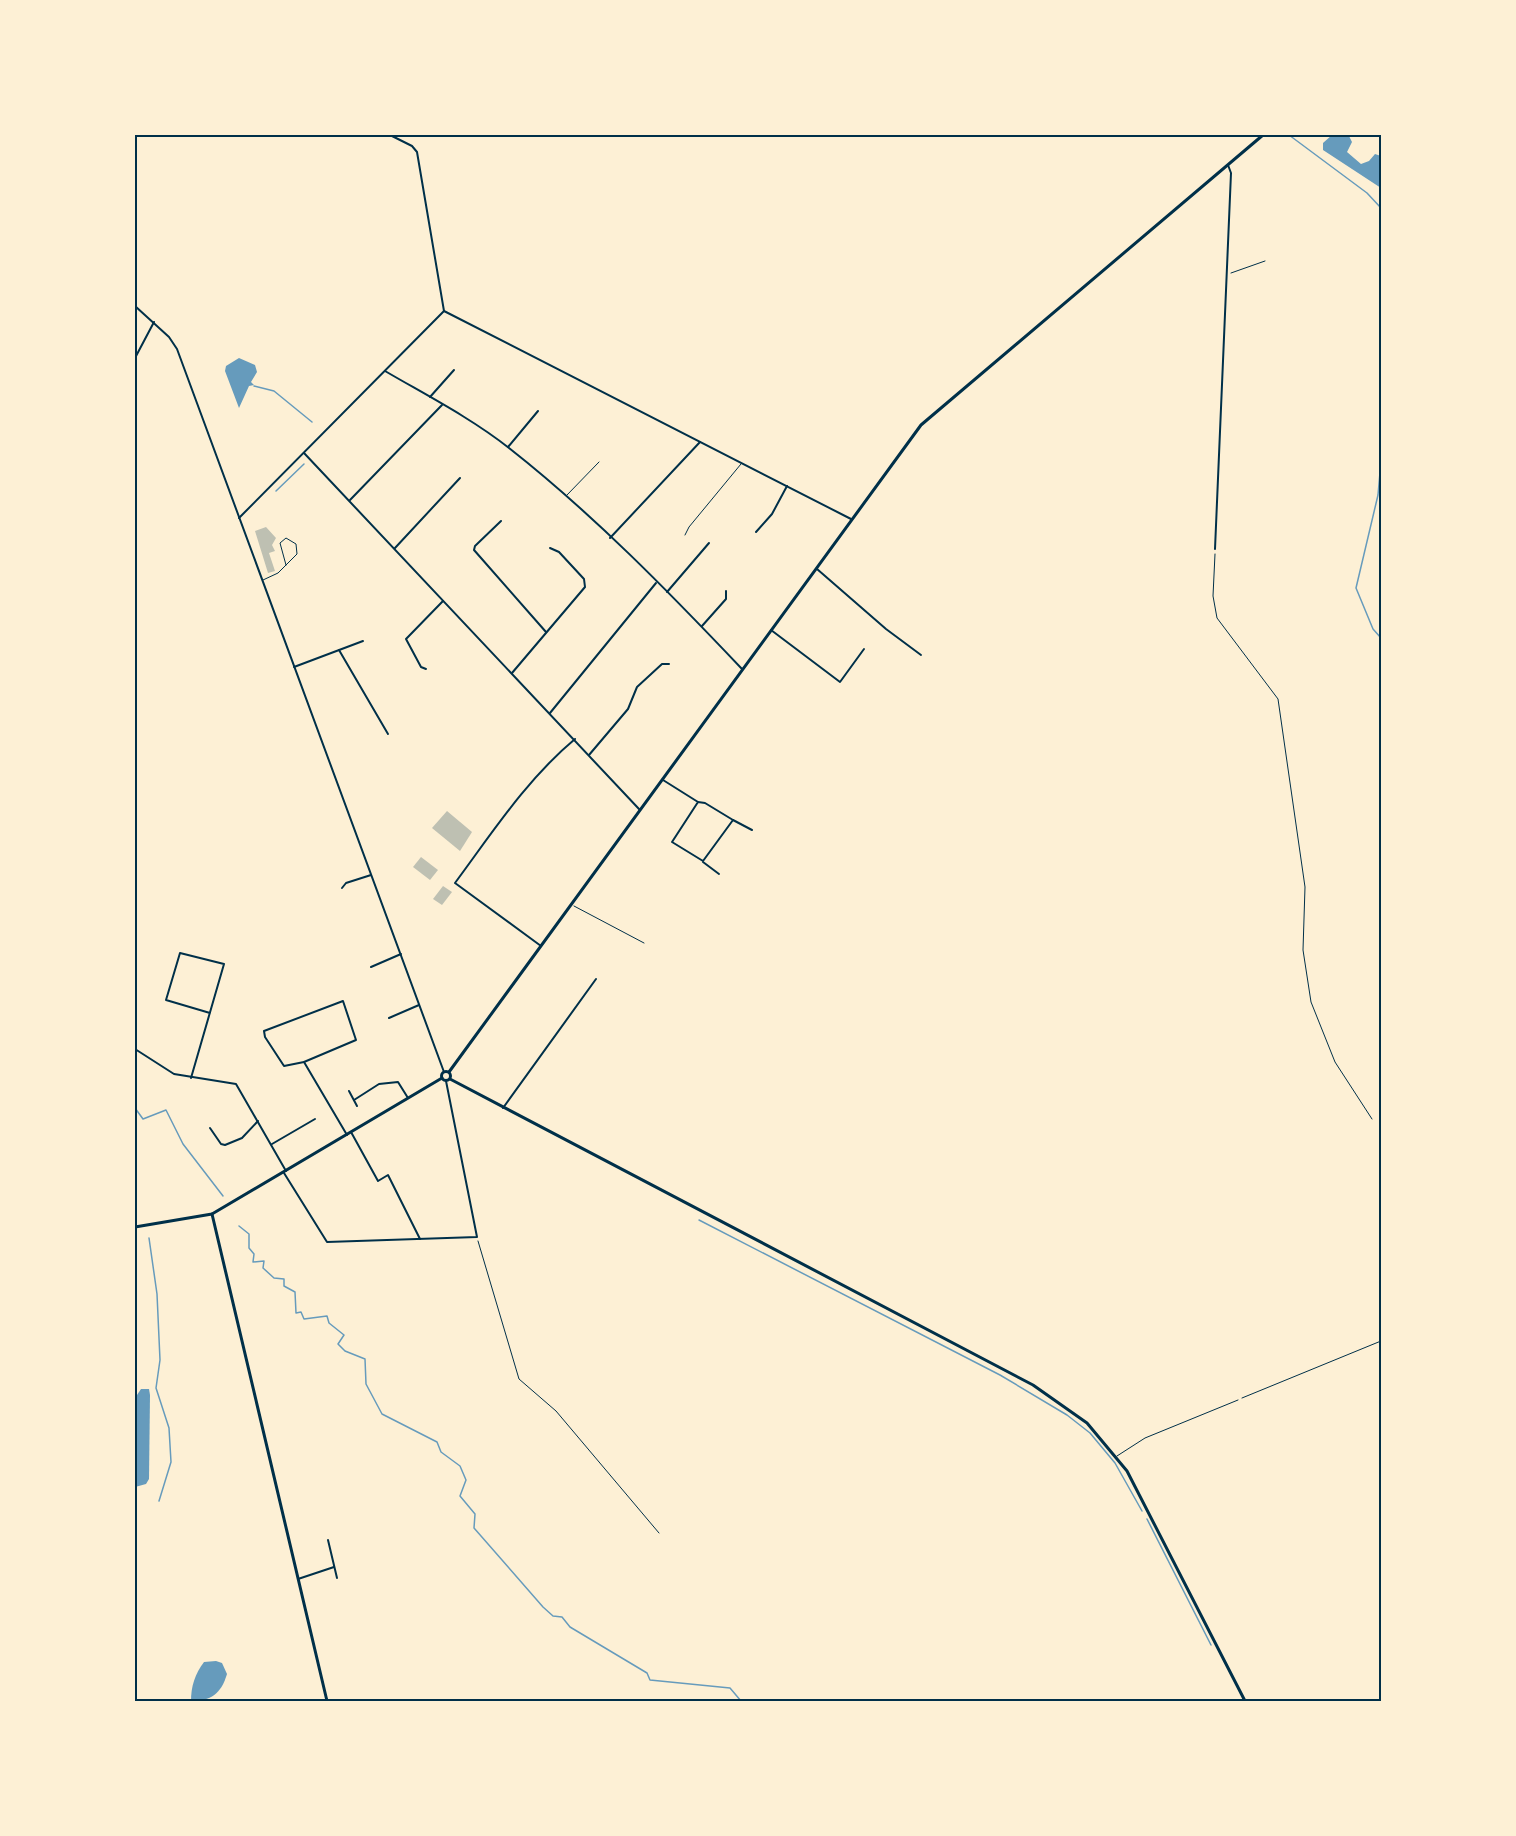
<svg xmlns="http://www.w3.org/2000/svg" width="1516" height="1836" font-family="Raleway,sans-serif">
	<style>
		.water { fill: #669bbc }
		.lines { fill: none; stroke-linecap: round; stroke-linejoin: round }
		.stream { stroke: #669bbc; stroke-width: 1.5 }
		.building { fill: #bec0b2 }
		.path { stroke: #003049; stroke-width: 1 }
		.service { stroke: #003049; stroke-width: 1 }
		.minor { stroke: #003049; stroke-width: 2 }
		.tertiary { stroke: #003049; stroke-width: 3 }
		.neatline { fill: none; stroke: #003049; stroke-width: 2 }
	</style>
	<rect width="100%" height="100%" fill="#fdf0d5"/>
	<!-- water -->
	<g class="water">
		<path d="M1332,135L1349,136L1352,142L1347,152L1361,164L1369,161L1375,154L1381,156V188L1323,150V143Z"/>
		<path d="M239,358L255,365L257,372L251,382L254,385L249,386L239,408L225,371L226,366Z"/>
		<path d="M141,1389H149L150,1395L149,1479L146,1484L135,1487V1398Z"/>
		<path d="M216,1661L222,1663L227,1674C221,1694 211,1701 191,1701C191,1686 195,1674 204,1662Z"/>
	</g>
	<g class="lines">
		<!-- stream -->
		<g class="stream">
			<path d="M1289,135L1367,193L1381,208"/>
			<path d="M254,386L274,391L312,422"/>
			<path d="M1381,461L1378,495L1356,588L1373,629L1381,638"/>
			<path d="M276,491L304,464"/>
			<path d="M135,1108L143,1119L166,1110L183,1144L223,1196"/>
			<path d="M699,1220L1000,1375L1067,1415L1090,1433L1115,1463L1142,1511"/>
			<path d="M239,1226L249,1234V1248L254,1254L253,1262L264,1261L263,1268L274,1278L284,1279V1286L295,1292L296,1313L301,1312L304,1319L327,1316L329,1323L344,1335L338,1344L345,1351L365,1359L366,1384L382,1414L437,1442L441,1452L460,1466L466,1480L460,1496L475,1514L474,1528L543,1607L553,1616L562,1617L570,1627L647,1673L650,1680L730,1688L741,1701"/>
			<path d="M149,1238L157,1294L160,1360L156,1388L169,1428L171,1462L159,1501"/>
			<path d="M1147,1519L1211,1645"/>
		</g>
	</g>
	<!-- building -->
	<g class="building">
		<path d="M266,527L276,538L272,545L275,551L269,553L275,571L268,573L255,531Z"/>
		<path d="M447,811L472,832L460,851L432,828Z"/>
		<path d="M421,857L438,870L430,880L413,867Z"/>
		<path d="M443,886L452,892L442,905L433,899Z"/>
	</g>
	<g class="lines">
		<!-- path -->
		<g class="path">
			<path d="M1231,273L1265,261"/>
			<path d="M1215,554L1213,596L1217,618L1278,699L1305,887L1303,950L1311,1002L1335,1062L1372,1119"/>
			<path d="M478,1241L519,1379L556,1411L659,1533"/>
			<path d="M1242,1398L1381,1341"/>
		</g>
		<!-- service -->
		<g class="service">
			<path d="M567,495L599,462"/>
			<path d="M685,535L689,527L741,464"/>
			<path d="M263,580L278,573L297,554L296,544L286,538L280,543L286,565"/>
			<path d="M574,906L644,943"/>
			<path d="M1117,1456L1145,1438L1238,1400"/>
		</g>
		<!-- minor -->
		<g class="minor">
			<path d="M390,135L412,146L417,152L444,311"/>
			<path d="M135,306L169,337L177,349L444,1072"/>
			<path d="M444,311L851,519"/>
			<path d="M135,358L154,322"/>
			<path d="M385,371C426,395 471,418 509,448C593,514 669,592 742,669"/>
			<path d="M430,397L454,370"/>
			<path d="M508,447L538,411"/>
			<path d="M304,453L639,809"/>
			<path d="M350,500L442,405"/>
			<path d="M239,518L444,311"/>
			<path d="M501,521L475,546L474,550L546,632"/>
			<path d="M756,532L772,514L787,486"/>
			<path d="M610,538L700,442"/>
			<path d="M395,548L460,478"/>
			<path d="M1215,549L1231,173L1228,165"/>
			<path d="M817,569L886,629L921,655"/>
			<path d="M667,592L709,543"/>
			<path d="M702,626L726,599V591"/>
			<path d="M771,630L840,682L864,649"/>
			<path d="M339,650L388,734"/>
			<path d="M294,667L363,641"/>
			<path d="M426,669L421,667L406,639L443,601"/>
			<path d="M512,673L585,587L584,579L559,552L550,548"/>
			<path d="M550,713L656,583"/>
			<path d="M589,755L628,709L637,687L662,664H669"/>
			<path d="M663,780L698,802L672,842L703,861L733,820L705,803L698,802"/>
			<path d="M733,820L752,830"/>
			<path d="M703,862L719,874"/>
			<path d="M342,888L346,883L371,875"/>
			<path d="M541,946L455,883C492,833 527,779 575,739"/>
			<path d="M371,967L401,954"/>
			<path d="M343,1001L356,1040L304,1062L284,1066L265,1037L264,1031Z"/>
			<path d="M389,1018L419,1005"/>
			<path d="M135,1049L174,1074L236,1084L286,1171"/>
			<path d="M304,1062L347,1135"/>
			<path d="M191,1078L224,964L180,953L166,1000L210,1013"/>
			<path d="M349,1091L357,1106"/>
			<path d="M354,1100L379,1084L398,1082L408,1098"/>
			<path d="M503,1108L596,979"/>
			<path d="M210,1128L221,1144L225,1145L242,1138L258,1121"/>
			<path d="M351,1132L378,1181L388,1175L420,1239"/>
			<path d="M272,1144L315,1119"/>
			<path d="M284,1173L327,1242L477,1237L446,1081"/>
			<path d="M328,1540L337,1578"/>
			<path d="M298,1579L334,1567"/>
		</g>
		<!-- tertiary -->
		<g class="tertiary">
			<circle cx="446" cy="1076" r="4.5"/>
			<path d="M449,1072L921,425L1263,135"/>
			<path d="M450,1079L1033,1385L1087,1423L1127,1471L1245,1701"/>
			<path d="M212,1214L327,1701"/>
			<path d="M135,1227L212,1214L442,1078"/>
		</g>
	</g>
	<!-- border -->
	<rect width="1516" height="1836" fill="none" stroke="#fdf0d5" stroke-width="273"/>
	<rect x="136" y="136" width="1244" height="1564" class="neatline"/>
</svg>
